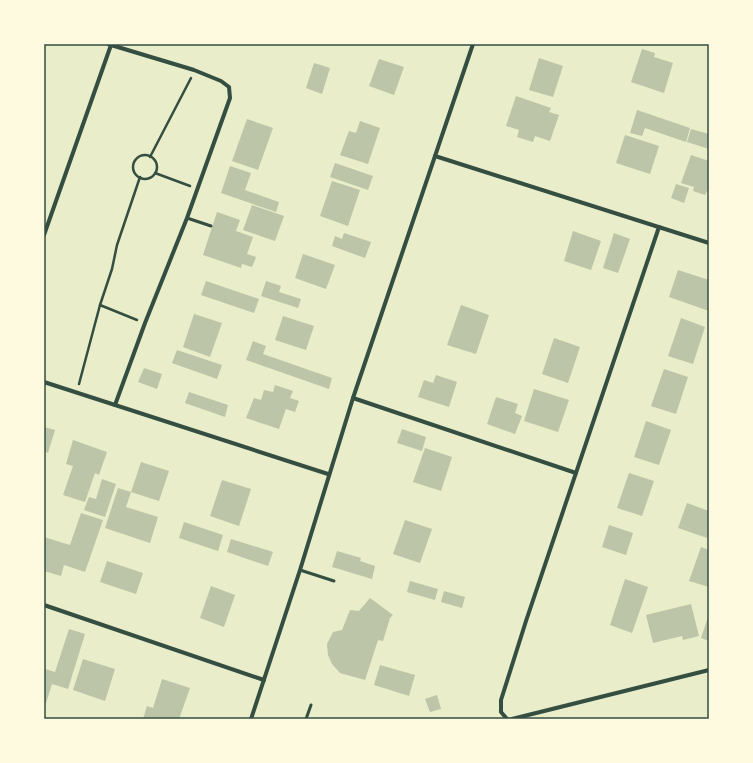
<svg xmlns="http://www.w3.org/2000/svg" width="753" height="763" font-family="Raleway,sans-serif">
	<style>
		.building { fill: #bcc5a7 }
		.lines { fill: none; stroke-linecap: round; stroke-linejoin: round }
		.path { stroke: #344e41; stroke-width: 2.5 }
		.service { stroke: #344e41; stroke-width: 3 }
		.minor { stroke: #344e41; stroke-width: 4 }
		.neatline { fill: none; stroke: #344e41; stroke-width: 1.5 }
	</style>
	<rect width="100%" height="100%" fill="#e9edc9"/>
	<!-- building -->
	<g class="building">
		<path d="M642,49L655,53L654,57L673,63L664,93L631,82Z"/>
		<path d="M539,58L563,66L553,97L529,90Z"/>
		<path d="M379,59L404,67L394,95L369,86Z"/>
		<path d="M314,63L330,68L322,94L306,88Z"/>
		<path d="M516,96L551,108L549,112L559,115L550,141L535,136L533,142L517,137L519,130L506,126Z"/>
		<path d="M637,110L690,128L686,142L645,128L642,136L630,133Z"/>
		<path d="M247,119L273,128L258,170L232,161Z"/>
		<path d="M360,121L380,128L368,164L340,155L349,131L356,133Z"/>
		<path d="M691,129L709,134V149L687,142Z"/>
		<path d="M625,135L659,146L650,174L616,163Z"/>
		<path d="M691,155L709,161V192L707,191L705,195L693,191L694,187L681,183Z"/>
		<path d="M335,163L373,176L368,190L330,177Z"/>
		<path d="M230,166L251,173L245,190L279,202L276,212L221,193Z"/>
		<path d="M332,181L360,190L348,226L320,216Z"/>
		<path d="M676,184L689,188L684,203L671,198Z"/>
		<path d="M252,205L284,216L275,241L243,230Z"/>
		<path d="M217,212L240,220L236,231L253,237L247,254L256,257L252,267L242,264L241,268L203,255Z"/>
		<path d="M573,231L601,241L591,270L564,261Z"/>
		<path d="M344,233L371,242L365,258L332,246L335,236L342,239Z"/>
		<path d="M614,233L630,239L618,273L603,268Z"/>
		<path d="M303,254L335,265L326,289L295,278Z"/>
		<path d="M678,270L709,280V311L669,297Z"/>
		<path d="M206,281L259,299L254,313L201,295Z"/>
		<path d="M266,281L281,286L279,292L301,299L298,308L261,296Z"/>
		<path d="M461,305L489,315L476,354L447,345Z"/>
		<path d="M194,314L222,323L210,357L183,347Z"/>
		<path d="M283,316L314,326L306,350L275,340Z"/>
		<path d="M681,318L705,327L693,364L668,356Z"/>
		<path d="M554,338L580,347L568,383L542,374Z"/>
		<path d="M253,341L266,346L263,354L332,378L329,389L246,360Z"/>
		<path d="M177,350L222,365L217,379L172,363Z"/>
		<path d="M144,368L162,374L157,389L138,382Z"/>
		<path d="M664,369L688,377L676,414L651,406Z"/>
		<path d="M436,375L457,382L449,407L418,397L424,380L433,383Z"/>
		<path d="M275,385L293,391L290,398L299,401L295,412L286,409L279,429L246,418L254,398L261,400L264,390L273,392Z"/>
		<path d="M534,389L569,400L558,432L524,421Z"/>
		<path d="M189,392L228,405L225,417L185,403Z"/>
		<path d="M496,397L518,404L515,413L522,416L515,434L487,424Z"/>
		<path d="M646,421L671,430L659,465L634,457Z"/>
		<path d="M44,427L55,430L48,453L44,451Z"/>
		<path d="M402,429L426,437L422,451L397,443Z"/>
		<path d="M73,440L107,452L99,475L95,473L85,502L63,495L73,466L66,464Z"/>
		<path d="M425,448L452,457L441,491L413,482Z"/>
		<path d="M141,462L169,471L159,501L131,492Z"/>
		<path d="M629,473L654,481L642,516L617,508Z"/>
		<path d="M102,479L116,484L105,517L84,510L89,497L96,499Z"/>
		<path d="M222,480L251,489L239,526L210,516Z"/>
		<path d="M118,488L131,492L126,507L158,517L150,543L105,528Z"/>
		<path d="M687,503L709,511V531L707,538L678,528Z"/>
		<path d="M81,513L103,520L85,572L64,565L61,576L44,571V537L70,545Z"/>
		<path d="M405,520L432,529L420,563L393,554Z"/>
		<path d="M184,522L223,535L218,551L179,538Z"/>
		<path d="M609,525L633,533L626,555L602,547Z"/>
		<path d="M231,539L273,552L268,566L227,552Z"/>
		<path d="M701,547L709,550V587L689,581Z"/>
		<path d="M337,551L361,558L360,561L375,566L372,579L332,567Z"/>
		<path d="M107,561L143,573L136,594L100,582Z"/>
		<path d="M625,579L648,587L632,633L610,625Z"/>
		<path d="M410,581L438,589L435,600L407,592Z"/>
		<path d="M211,586L235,595L224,627L200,618Z"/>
		<path d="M444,591L465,597L462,608L441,602Z"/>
		<path d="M370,598L393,615L390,618L383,641L378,640L365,680L340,673L332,664L328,655L327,644L333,632L342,630L350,610L359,611Z"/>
		<path d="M691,604L699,636L683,640L682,636L653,643L646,615Z"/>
		<path d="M709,614V641L701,638Z"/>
		<path d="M69,629L85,634L68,689L52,684L46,703H44V674L45,669L55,672Z"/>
		<path d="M83,659L115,669L105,701L73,690Z"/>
		<path d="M380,665L415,675L409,696L374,685Z"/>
		<path d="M162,679L190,688L179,719H143L147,706L153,708Z"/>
		<path d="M437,695L441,709L430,712L425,699Z"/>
	</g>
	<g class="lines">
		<!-- path -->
		<g class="path">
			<circle cx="145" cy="167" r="12"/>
			<path d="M150,157L191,78"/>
			<path d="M155,173L190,186"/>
			<path d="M100,305L137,320"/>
			<path d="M79,384L100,305L112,269L117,245L140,177"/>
		</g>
		<!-- service -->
		<g class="service">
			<path d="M187,218L211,226"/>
			<path d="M300,570L334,581"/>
			<path d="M306,719L311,705"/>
		</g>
		<!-- minor -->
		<g class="minor">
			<path d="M111,45L194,70L221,81L229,87L230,98L187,218L145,323L115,405"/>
			<path d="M435,156L709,243"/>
			<path d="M44,235L111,45L108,44"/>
			<path d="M44,382L328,474"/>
			<path d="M353,398L576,473"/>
			<path d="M44,605L264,680"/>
			<path d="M251,719L300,570L353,398L473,44"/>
			<path d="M507,719L501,712V700L526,621L659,227"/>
			<path d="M512,719L709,670"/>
		</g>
	</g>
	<!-- border -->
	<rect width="753" height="763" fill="none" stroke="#fefae0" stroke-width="90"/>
	<rect x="45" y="45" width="663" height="673" class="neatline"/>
</svg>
